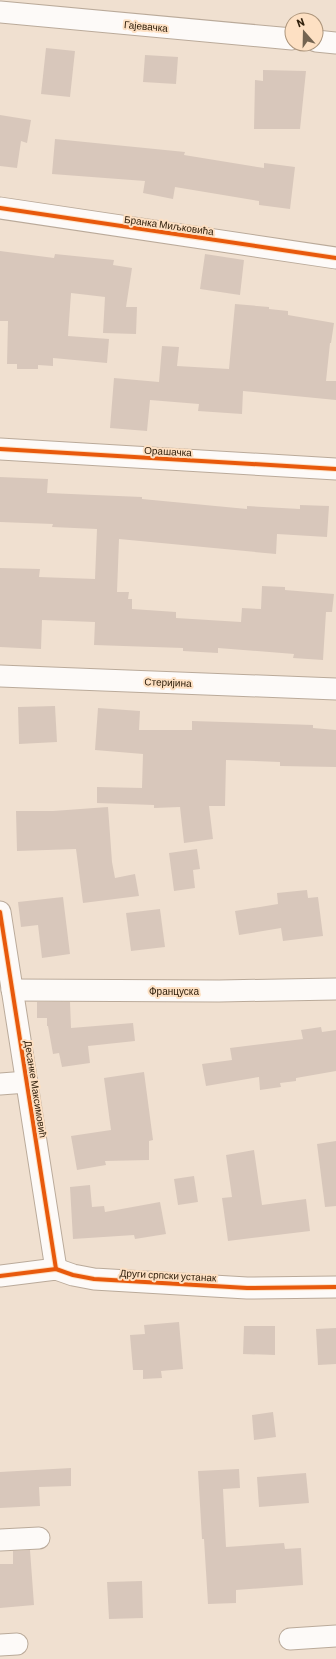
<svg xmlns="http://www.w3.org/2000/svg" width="336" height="1659" font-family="Barlow,sans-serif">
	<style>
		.building { fill: #d8c7bb }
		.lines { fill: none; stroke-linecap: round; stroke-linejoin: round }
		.minor-casing { stroke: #baaa9a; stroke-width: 23 }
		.minor { stroke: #fdfaf8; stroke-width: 21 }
		.cycleway-casing { stroke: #fde0c3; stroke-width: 6 }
		.cycleway { stroke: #e8590c; stroke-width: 4 }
		.labels { text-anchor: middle; stroke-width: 4; stroke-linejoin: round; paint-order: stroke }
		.street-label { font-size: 10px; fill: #32210d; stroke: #fde0c3 }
	</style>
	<rect width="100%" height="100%" fill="#f0e0d0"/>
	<!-- building -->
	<g class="building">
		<path d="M46,48L75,51L70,97L41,94Z"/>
		<path d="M145,55L178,57L176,84L143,82Z"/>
		<path d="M263,70L306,71L300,129H254L255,80L263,81Z"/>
		<path d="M0,115L31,120L27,143L21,141L17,168L0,166Z"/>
		<path d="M55,139L185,152L184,155L264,168V163L295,167L290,209L259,205V201L175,187L173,199L143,193L145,181L52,174Z"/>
		<path d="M0,251L54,258L55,254L114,260L113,265L132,268L126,307H137L136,334L103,333L105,297L71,293L68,336L109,339L107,363L53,358V366L38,365V369H17V364H7L8,321H0Z"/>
		<path d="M205,254L244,260L240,295L200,289Z"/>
		<path d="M235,304L269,307V309L288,311V315L334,323L331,343H330L326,381H336V400L243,391L242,414L198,411L199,404L150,400L147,431L110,428L114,378L159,382L162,346L179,347L177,366L229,369Z"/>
		<path d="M0,477L48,479L47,493L142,497V499L247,509V506L300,509V505L329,506L327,537L277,534L276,554L119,539L117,592H129L128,599H132V609L176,612V618L241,622L242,608L261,609L262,586L285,587V590L334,594L332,612H326L323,660L293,658L294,654L218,648V653L183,651V648L94,645L95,622L42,620L41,649L0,647V568L40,569L39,577L95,579L97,529L52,527L53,524L0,522Z"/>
		<path d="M55,706L57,742L19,744L18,707Z"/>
		<path d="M98,708L140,711L139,730H192V721L313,725V728L336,730V767L280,766V762L226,760L225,806H209L213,839L184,843L180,807L154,808V805L97,803V787L142,788L143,754L95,750Z"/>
		<path d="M108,807L112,862L115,878L135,874L139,896L83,903L76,849L17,851L16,811H53Z"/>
		<path d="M197,849L200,869L193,870L195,888L174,891L169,853Z"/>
		<path d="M307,890L308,898L318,897L323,936L283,941L281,928L239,935L235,911L278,904L277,893Z"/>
		<path d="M63,897L70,954L42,958L38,925L21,927L18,902Z"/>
		<path d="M160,909L165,947L131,951L126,913Z"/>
		<path d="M37,1002H70L71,1028L133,1023L135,1041L88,1046L90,1063L62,1067L59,1053L53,1054L48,1026H47V1018H37Z"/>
		<path d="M321,1027L322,1032L336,1030V1071L296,1078V1081L280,1083L281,1087L260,1090L259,1077L206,1086L202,1064L232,1060L230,1048L303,1039L301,1030Z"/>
		<path d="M144,1072L153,1140L149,1141V1160L105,1161L106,1165L77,1170L71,1136L111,1130L104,1078Z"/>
		<path d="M336,1141V1206L325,1207L317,1144Z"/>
		<path d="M254,1150L262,1205L306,1199L310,1231L228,1241L222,1198L232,1197L226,1155Z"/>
		<path d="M194,1176L198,1202L178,1205L174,1179Z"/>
		<path d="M90,1185L92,1207L104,1206L105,1212L160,1202L166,1234L135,1239L134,1235L73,1239L70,1187Z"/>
		<path d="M179,1322L183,1369L161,1371L162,1378L143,1379V1370H133L130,1335L145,1334L144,1325Z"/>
		<path d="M244,1326H275V1355L243,1354Z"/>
		<path d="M336,1328V1364L318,1365L316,1329Z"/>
		<path d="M273,1412L276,1437L254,1440L252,1415Z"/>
		<path d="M71,1468V1486L39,1487L40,1506L0,1508V1472Z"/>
		<path d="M239,1469L240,1488L223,1489L226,1547L284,1543L285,1549L301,1548L303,1585L236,1590V1603L208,1604L204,1539H202L198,1471Z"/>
		<path d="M306,1473L309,1503L259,1507L257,1477Z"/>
		<path d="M30,1550L34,1605L0,1608V1564H13V1551Z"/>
		<path d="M142,1581L143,1618L109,1619L107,1582Z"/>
	</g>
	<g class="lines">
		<!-- minor casing -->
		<g class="minor-casing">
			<g id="minor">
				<path d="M0,12L292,39"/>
				<path d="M316,41L336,43"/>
				<path d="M0,208L336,258"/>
				<path d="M0,449L336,469"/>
				<path d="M0,676L336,689"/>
				<path d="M0,912L56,1269"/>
				<path d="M12,990L219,991L336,989"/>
				<path d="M0,1084L27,1082"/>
				<path d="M0,1276L56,1269L73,1275L94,1279L247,1288L336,1287"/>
				<path d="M0,1540L39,1538"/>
				<path d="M290,1639L336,1636"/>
				<path d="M0,1645L17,1644"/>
			</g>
		</g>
		<!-- minor -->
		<use href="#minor" class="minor"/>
		<!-- cycleway casing -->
		<g class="cycleway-casing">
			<g id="cycleway">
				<path d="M0,208L336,258"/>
				<path d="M0,449L336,469"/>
				<path d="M0,912L56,1269"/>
				<path d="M0,1276L56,1269L73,1275L94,1279L247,1288L336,1287"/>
			</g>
		</g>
		<!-- cycleway -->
		<use href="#cycleway" class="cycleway"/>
	</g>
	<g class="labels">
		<!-- street labels -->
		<g class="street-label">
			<text transform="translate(146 26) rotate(5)" y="4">Гајевачка</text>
			<text transform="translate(169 225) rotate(8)" y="4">Бранка Миљковића</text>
			<text transform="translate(168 451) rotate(3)" y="4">Орашачка</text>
			<text transform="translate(168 682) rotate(2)" y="4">Стеријина</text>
			<text x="174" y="995">Француска</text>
			<text transform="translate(36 1089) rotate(81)" y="4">Десанке Максимовић</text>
			<text transform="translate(168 1275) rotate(3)" y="4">Други српски устанак</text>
		</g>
	</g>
	<!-- north arrow -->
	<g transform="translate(304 32) rotate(340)"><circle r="19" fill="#fde0c3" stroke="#ac947a"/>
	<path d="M0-3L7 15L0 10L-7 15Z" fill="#746451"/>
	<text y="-6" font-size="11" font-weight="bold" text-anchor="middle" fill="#32210d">N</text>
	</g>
</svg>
